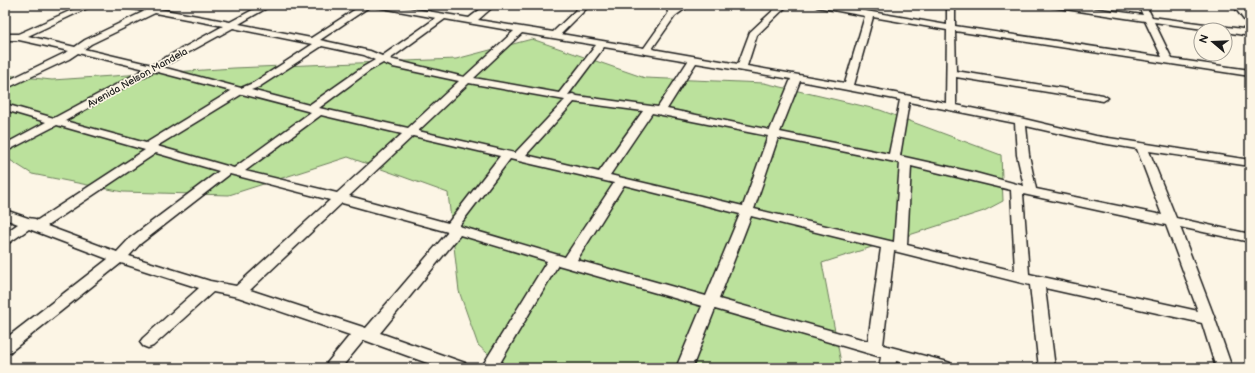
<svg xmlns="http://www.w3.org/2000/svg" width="1255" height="373" font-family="'Balsamiq Sans',sans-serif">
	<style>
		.green { fill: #bbe19c; stroke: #6c7e5c }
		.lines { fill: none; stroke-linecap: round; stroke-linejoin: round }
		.minor-casing { stroke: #1c1c1c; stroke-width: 3 }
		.minor { fill: #fcf5e5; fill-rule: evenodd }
		.labels { text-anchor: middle; stroke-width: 3.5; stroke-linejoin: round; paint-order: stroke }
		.street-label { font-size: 10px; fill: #1c1c1c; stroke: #fcf5e5 }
	</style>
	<rect width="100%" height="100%" fill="#fcf5e5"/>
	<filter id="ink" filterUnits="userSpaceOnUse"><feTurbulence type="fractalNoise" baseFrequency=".025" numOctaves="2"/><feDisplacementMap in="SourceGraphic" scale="8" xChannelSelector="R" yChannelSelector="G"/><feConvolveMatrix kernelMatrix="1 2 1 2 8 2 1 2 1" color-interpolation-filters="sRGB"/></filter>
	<g filter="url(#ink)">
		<!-- green -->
		<path class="green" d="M532,39L645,78L764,83L880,110L1001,155L1003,201L984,211L822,263L842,368H504L478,345L459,291L448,193L348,157L229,195L123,192L32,174L5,157V75L52,80L234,68L456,59Z"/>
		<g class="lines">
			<!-- minor casing -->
			<g class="minor-casing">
				<g id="minor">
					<path d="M83,5H94L28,36L75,47L85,40L145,11L120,7L116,5H136L154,8L230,22L262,5H272L239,24L311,38L362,5H372L320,40L370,51L382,56L436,18L377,7L373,5H391L469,18L486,5H495L478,20L553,32L581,5H590L561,34L644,48L668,14L667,5H675V8L680,5H690L675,16L652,49L738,64L750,32L779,5H788L757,35L747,66L845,83L865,16L817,7L813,5H831L947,25V5H955V26L1162,57L1145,21L1052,7L1048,5H1069L1143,15L1138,5H1146L1152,17L1250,30V36L1225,32V30H1210L1154,22L1172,59L1250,70V76L955,31L956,71L1103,95L1108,98L1103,101L956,77V105L1020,118L1096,136L1250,160V166L1149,151L1176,218L1250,234V242L1180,227L1215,319L1232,368H1216L1202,323L1045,288L1055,368H1039L1030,285L894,251L883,345L944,361L950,363L952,368H921L896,361L895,368H879L881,357L715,309L692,368H676L702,306L558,265L497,368H481L547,261L460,235L380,333L465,363L467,368H441L364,340L341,368H323L350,335L238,297L213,292L153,346L148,348L143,346L140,342L143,338L199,288L121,263L10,352L5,354V339L108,259L29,229L10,242L5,244V233L18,224L5,219V210L28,218L35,219L36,221L145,150L57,125L5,152V144L46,122L5,110V104L54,118L145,69L78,53L69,59L5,89V82L69,51L19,40H5V34H18ZM155,13L223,26L152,65L84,49L91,44ZM873,17L947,30L946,103L854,85ZM445,19L514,31L464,77L390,59ZM233,28L312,44H313L253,83L241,88L162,67ZM522,33L596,45L559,93L474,78ZM322,46L364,55L375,60L363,67L309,105L251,90L259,87ZM604,47L688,61L658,107L577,96L573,94L568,95ZM383,63L393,67L459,81L408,128L319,108L369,71ZM696,63L791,79L770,130L667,109ZM154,71L231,91L146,143L65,121ZM800,81L900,100L889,154L780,132ZM469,83L565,100L515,153L418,131ZM242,94L311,112L234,168L157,146ZM574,102L643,111L599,172L526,155ZM909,102L1015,123L1017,155L1024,186L972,172L900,156ZM652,113L768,136L743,206L610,175ZM321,115L402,134L337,193L245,171ZM1026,126L1096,142L1137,149L1162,215L1036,189L1029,155ZM413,136L500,156L448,223L349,196ZM778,138L900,163L894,242L754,209ZM156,153L219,171L130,238L117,252L47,226ZM510,159L614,183L565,257L459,226ZM911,166L1011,190L1015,271L907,245ZM230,174L330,200L236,286L210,281L129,256L140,244ZM624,185L740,214L706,296L577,260ZM1023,194L1166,225L1198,311L1029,274ZM342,203L448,232L366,328L250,290ZM751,216L881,248L868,341L719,299Z"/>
					<path d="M1233,5H1241L1250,16V25L1247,24Z"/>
				</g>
			</g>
			<!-- minor -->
			<use href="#minor" class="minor"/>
		</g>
	</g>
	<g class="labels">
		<!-- street labels -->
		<g class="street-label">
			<text transform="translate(137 77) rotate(-29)" y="4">Avenida Nelson Mandela</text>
		</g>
	</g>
	<!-- margin -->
	<rect width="1255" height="373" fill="none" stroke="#fcf5e5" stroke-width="20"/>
	<rect x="10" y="10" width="1235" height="353" fill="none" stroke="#1c1c1c" stroke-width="1.5" filter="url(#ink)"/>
	<!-- north arrow -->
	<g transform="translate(1213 42) rotate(289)"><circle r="19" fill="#fcf5e5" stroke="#a29e95"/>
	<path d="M0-3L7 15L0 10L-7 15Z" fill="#1c1c1c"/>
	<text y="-6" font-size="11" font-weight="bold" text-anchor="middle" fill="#1c1c1c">N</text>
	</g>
</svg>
